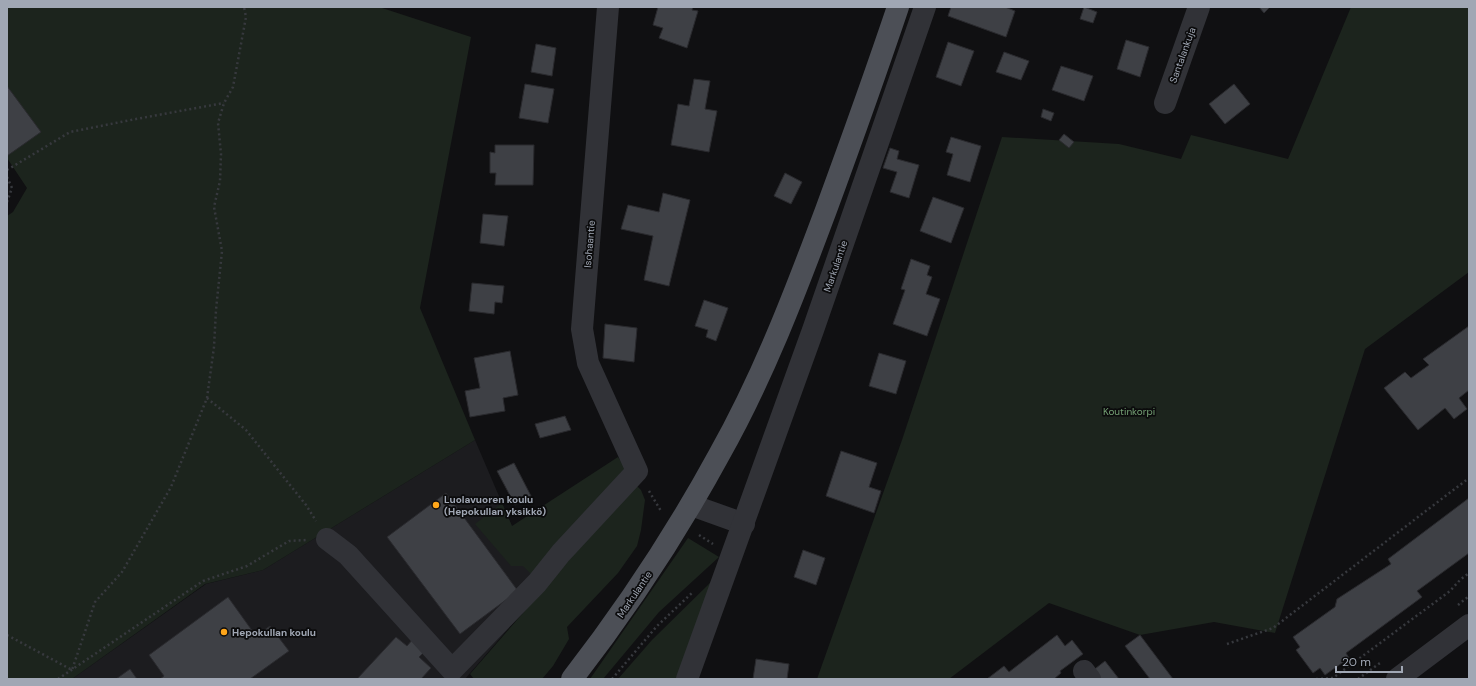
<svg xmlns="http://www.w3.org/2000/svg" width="1476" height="686" font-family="'DM Sans',sans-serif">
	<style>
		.built { fill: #1c1c1f }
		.green { fill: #1c241d }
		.building { fill: #3e4045; stroke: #2a2a2e }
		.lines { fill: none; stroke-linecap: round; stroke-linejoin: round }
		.path { stroke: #37393e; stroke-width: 2.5; stroke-dasharray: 2 3; stroke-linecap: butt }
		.minor { stroke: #313237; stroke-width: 22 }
		.major { stroke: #4c4f56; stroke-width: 22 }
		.poi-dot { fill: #ffa61a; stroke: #0b0b0c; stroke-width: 1.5 }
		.labels { text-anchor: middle; stroke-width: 3.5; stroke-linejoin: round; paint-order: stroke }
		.street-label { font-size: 10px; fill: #a0a7b4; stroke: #0b0b0c }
		.park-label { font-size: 10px; fill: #75a175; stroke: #0b0b0c }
		.poi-label { font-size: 10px; font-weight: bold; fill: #a0a7b4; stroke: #0b0b0c; text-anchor: start }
	</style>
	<rect width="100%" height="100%" fill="#101012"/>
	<!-- built -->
	<path class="built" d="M475,440L540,592L465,679H72L206,584L263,570Z"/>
	<!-- green -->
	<g class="green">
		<path d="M7,7H379L471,37L420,308L475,440L263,570L205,584L72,679H7V216L13,212L27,188L7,158V156L40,132L7,86Z"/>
		<path d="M1351,7H1469V272L1365,349L1275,633L1214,622L1140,635L1049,603L949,679H817L902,440L1002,137L1119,144L1181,159L1191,135L1288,159Z"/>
		<path d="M618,457L625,468L533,576L523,566H511L475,524L502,503L512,526Z"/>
		<path d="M635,484L641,490L645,500L641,530L637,546L618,573L567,627L569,639L553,666L542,679H474L470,674Z"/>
		<path d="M688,538L719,557L659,612L603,679H590Z"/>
		<path d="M712,581L678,679H618L652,640Z"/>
	</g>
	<!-- building -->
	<g class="building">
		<path d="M658,7H693L692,10L698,11L687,48L659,38L663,28L653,25Z"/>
		<path d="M951,7H1005L1015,11L1006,37L948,16Z"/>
		<path d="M1084,7L1097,12L1093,23L1080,19Z"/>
		<path d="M1259,7H1270L1264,13Z"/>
		<path d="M1126,40L1149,47L1140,77L1117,69Z"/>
		<path d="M948,42L974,51L961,86L936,77Z"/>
		<path d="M536,44L556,48L552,76L531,72Z"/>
		<path d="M1004,52L1029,61L1021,80L996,72Z"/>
		<path d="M1061,66L1093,76L1084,101L1052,90Z"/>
		<path d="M694,79L710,81L705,109L717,111L709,152L671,145L678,104L689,106Z"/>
		<path d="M525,84L554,89L548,123L519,118Z"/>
		<path d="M1234,84L1250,104L1225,124L1209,104Z"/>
		<path d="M7,86L41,132L7,156Z"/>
		<path d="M1043,109L1054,113L1051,121L1041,117Z"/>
		<path d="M1064,134L1074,142L1069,148L1059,140Z"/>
		<path d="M951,137L981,146L970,182L947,175L953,154L946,152Z"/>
		<path d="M495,145H534L533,185H495L496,173H490V152L495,153Z"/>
		<path d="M890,148L899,151L897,159L919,165L909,198L890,192L897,172L883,168Z"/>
		<path d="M785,173L802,182L791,204L774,196Z"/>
		<path d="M663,193L690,200L669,286L644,280L653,236L621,229L628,205L659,212Z"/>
		<path d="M933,197L964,208L951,243L920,231Z"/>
		<path d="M483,214L508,216L504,246L480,243Z"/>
		<path d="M911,259L930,266L927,275L932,277L926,294L940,299L927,336L893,324L905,290L901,289Z"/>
		<path d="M472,283L504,286L502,303L495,302L494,314L469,311Z"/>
		<path d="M704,300L728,308L716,341L706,337L708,330L695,326Z"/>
		<path d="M605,324L637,328L634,362L603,358Z"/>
		<path d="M1469,326V390L1459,398L1467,409L1454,419L1445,408L1418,430L1384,388L1405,372L1411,378L1429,365L1423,359Z"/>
		<path d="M510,351L518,395L503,398L505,411L470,417L465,391L480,388L474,358Z"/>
		<path d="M879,353L906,361L896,394L869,386Z"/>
		<path d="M565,416L571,430L540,438L535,424Z"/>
		<path d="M841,451L877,463L869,487L881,491L874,513L826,496Z"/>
		<path d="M514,463L531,496L515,505L497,471Z"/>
		<path d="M446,493L518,591L460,634L387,537Z"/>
		<path d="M1469,498V553L1417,591L1422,597L1346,653L1349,658L1325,675L1320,668L1313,673L1296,650L1300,647L1293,637L1335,607L1337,599L1391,564L1388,559Z"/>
		<path d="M803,550L825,558L816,585L794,577Z"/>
		<path d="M228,597L256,636L270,626L289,651L250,679H160L164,676L149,655Z"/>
		<path d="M1057,635L1065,646L1072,640L1083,654L1060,671L1061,673L1054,679H987L1004,666L1009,672Z"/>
		<path d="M1140,635L1173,679H1150L1125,646Z"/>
		<path d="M396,637L407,646L413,639L425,651L419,657L431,668L421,679H357Z"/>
		<path d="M756,659L789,664L787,679H753Z"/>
		<path d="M1105,661L1119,679H1097L1091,672Z"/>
		<path d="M130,669L137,679H116Z"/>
	</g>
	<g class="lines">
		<!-- path -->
		<g class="path">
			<path d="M7,170L70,132L136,119L224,103"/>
			<path d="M7,177L12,188L7,202"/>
			<path d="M207,398L246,430L306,505L316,521"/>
			<path d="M649,491L661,511"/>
			<path d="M699,535L713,544"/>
			<path d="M1458,605L1469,596"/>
			<path d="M7,635L72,670L95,602L122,572L171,487L207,398L214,347L216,310L222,251L214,207L220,181L221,154L218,123L224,103L233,87L246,17L244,7"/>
			<path d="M1227,644L1273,628L1469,478"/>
			<path d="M58,679L203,581L247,566L289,541L306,540"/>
			<path d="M612,679L657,626L693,592"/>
			<path d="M1316,679L1333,678L1450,591L1460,580L1469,573"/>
			<path d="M1358,679L1380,663"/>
		</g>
		<!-- minor -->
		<g class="minor">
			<path d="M1165,103L1199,7"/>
			<path d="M691,505L744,524"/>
			<path d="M327,539L348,555L452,670L537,583L561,553L637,471L588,363L582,329L608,7"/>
			<path d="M1084,671L1090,679"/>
			<path d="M687,679L813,330L925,7"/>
			<path d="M1397,679L1469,625"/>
		</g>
		<!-- major -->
		<path class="major" d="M572,679C627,608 676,534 719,455C763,377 795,293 826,210C851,142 875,75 898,7"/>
	</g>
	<!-- markers -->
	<g class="poi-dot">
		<circle cx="436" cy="505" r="4"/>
		<circle cx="224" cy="632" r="4"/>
	</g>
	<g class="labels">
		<!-- street labels -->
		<g class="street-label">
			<text transform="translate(1182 55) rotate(-70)" y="4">Santalankuja</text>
			<text transform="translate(589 244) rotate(-85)" y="4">Isohaantie</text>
			<text transform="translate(835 266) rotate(-71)" y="4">Markulantie</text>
			<text transform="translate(634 594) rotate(-56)" y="4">Markulantie</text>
		</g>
		<!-- park labels -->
		<g class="park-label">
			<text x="1129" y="415">Koutinkorpi</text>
		</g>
		<!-- poi labels -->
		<g class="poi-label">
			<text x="444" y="503">Luolavuoren koulu<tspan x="444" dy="12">(Hepokullan yksikkö)</tspan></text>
			<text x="232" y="636">Hepokullan koulu</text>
		</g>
	</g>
	<!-- border -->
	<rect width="1476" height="686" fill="none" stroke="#a0a7b4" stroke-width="16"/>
	<!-- scale -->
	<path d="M1336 666v6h66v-6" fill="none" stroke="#a0a7b4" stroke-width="2"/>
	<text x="1342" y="666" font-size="12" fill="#a0a7b4" stroke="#0b0b0c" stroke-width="3" paint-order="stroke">20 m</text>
</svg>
